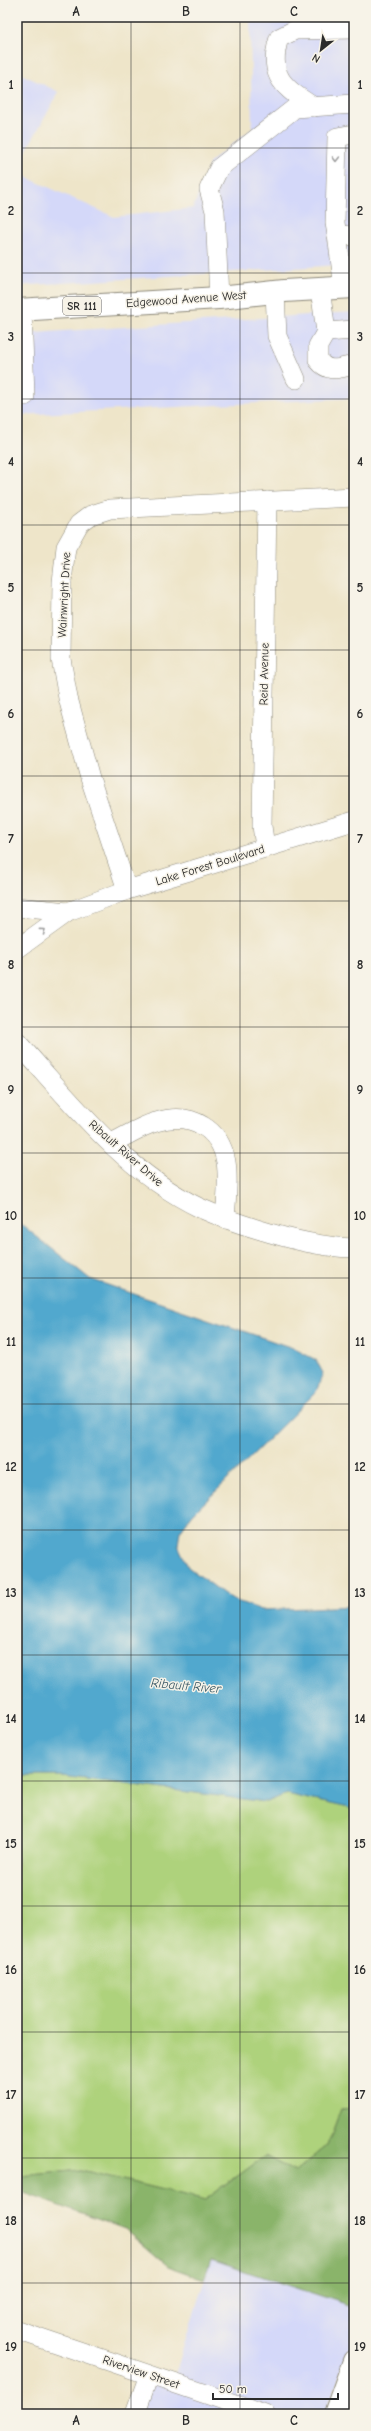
<svg xmlns="http://www.w3.org/2000/svg" width="371" height="2431" font-family="'Comic Neue',sans-serif">
	<style>
		.built { fill: #d4d8f9 }
		.green { fill: #aed27b; stroke: #6c7e53 }
		.forest { fill: #8ab46b; stroke: #5a704b }
		.water { fill: #51a8ce; stroke: #3e6a7c }
		.lines { fill: none; stroke-linecap: round; stroke-linejoin: round }
		.minor-casing { stroke: #8c887a; stroke-width: 20 }
		.major-casing { stroke: #8c887a; stroke-width: 24 }
		.minor { stroke: #fff; stroke-width: 19 }
		.major { stroke: #fff; stroke-width: 22 }
		.oneway { stroke: #a0a0a0 }
		.grid { fill: none; stroke: #2b2b2b; stroke-width: 1; stroke-opacity: 0.55 }
		.labels { text-anchor: middle; stroke-width: 3; stroke-linejoin: round; paint-order: stroke }
		.shield { fill: #f7f3e8; stroke: #686764; stroke-width: 1 }
		.shield-label { font-size: 11px; font-weight: bold; fill: #2b2b2b }
		.street-label { font-size: 12px; fill: #2b2b2b; stroke: #f7f3e8 }
		.water-label { font-size: 13px; font-style: italic; fill: #385764; stroke: #f7f3e8 }
		.neatline { fill: none; stroke: #2b2b2b; stroke-width: 1.5 }
		.grid-label { font-size: 13px; text-anchor: middle; font-weight: bold; fill: #2b2b2b }
	</style>
	<rect width="100%" height="100%" fill="#f7f3e8"/>
	<filter id="ink" filterUnits="userSpaceOnUse"><feTurbulence type="fractalNoise" baseFrequency=".025" numOctaves="2"/><feDisplacementMap in="SourceGraphic" scale="8" xChannelSelector="R" yChannelSelector="G"/><feConvolveMatrix kernelMatrix="1 2 1 2 8 2 1 2 1" color-interpolation-filters="sRGB"/></filter>
	<filter id="wash" filterUnits="userSpaceOnUse"><feTurbulence type="fractalNoise" baseFrequency=".012" numOctaves="4" result="noise"/><feDisplacementMap in="SourceGraphic" scale="16" xChannelSelector="R" yChannelSelector="G"/><feGaussianBlur stdDeviation="0.9" result="paint"/><feColorMatrix in="noise" values="0 0 0 0 0 0 0 0 0 0 0 0 0 0 0 0 0 1.4 0 .05"/><feComposite in="paint" operator="in"/></filter>
	<g filter="url(#wash)">
		<rect width="100%" height="100%" fill="#eee5c9"/>
		<!-- built -->
		<g class="built">
			<path d="M250,17H354V264L17,286V173L114,217L193,208L210,162L252,129Z"/>
			<path d="M17,72L59,92L17,167Z"/>
			<path d="M354,312V398L17,415V334Z"/>
			<path d="M211,2259L354,2307V2338L325,2414H141L152,2384L174,2377Z"/>
		</g>
		<!-- green -->
		<path class="green" d="M17,1776H63L267,1802L286,1794L354,1809V2108L341,2109L327,2146L295,2172L265,2156L205,2200L81,2170L23,2176L17,2172Z"/>
		<!-- forest -->
		<path class="forest" d="M354,2108L352,2306L211,2260L204,2279L168,2266L125,2229L24,2193L23,2176L81,2170L205,2200L265,2156L295,2172L327,2146L341,2109Z"/>
		<!-- water -->
		<path class="water" d="M17,1221L90,1279L293,1348L316,1360L323,1373L316,1392L192,1515L180,1531L178,1545L188,1567L231,1599L262,1610L354,1606V1809L286,1794L267,1802L63,1776H17Z"/>
	</g>
	<g filter="url(#ink)">
		<g class="lines">
			<!-- minor casing -->
			<g class="minor-casing">
				<g id="minor">
					<path d="M314,107C284,88 267,76 279,38L295,30L354,29"/>
					<path d="M337,235L335,223L337,137L354,134"/>
					<path d="M344,288L337,235L354,236"/>
					<path d="M320,289L326,332L318,346V360C329,374 339,368 354,365"/>
					<path d="M275,292L277,336L296,379"/>
					<path d="M219,298L215,211L209,189L219,168L295,108L354,104"/>
					<path d="M326,332L354,330"/>
					<path d="M17,396H25L22,310"/>
					<path d="M265,847L262,826L267,501"/>
					<path d="M127,890L90,778L68,698L61,659L62,582L66,547L79,524L91,515L110,509L354,497"/>
					<path d="M17,907L68,912"/>
					<path d="M17,949L68,912L127,890L354,821"/>
					<path d="M17,1042C71,1102 125,1172 200,1208C218,1216 237,1223 257,1229C289,1239 320,1247 354,1248"/>
					<path d="M112,1143C126,1136 141,1126 156,1122C172,1117 189,1117 203,1126C235,1145 227,1187 225,1219"/>
					<path d="M17,2330L265,2414"/>
					<path d="M135,2414L149,2375"/>
				</g>
			</g>
			<!-- major casing -->
			<g class="major-casing">
				<g id="major">
					<path d="M17,310L219,298L284,291L354,287"/>
					<path d="M335,2414L354,2361"/>
				</g>
			</g>
			<!-- minor -->
			<use href="#minor" class="minor"/>
			<!-- major -->
			<use href="#major" class="major"/>
		</g>
		<!-- one-way arrows -->
		<defs><path id="oneway-chevron" d="M-2-3.5L2.5 0L-2 3.5" fill="none" stroke-width="1.6" stroke-linecap="round" stroke-linejoin="round"/></defs>
		<g class="oneway">
			<use href="#oneway-chevron" transform="translate(336 159) rotate(91)"/>
			<use href="#oneway-chevron" transform="translate(43 931) rotate(-36)"/>
		</g>
	</g>
	<!-- grid -->
	<path class="grid" d="M131,17V2414M240,17V2414M17,148H354M17,273H354M17,399H354M17,525H354M17,650H354M17,776H354M17,901H354M17,1027H354M17,1153H354M17,1278H354M17,1404H354M17,1530H354M17,1655H354M17,1781H354M17,1906H354M17,2032H354M17,2158H354M17,2283H354"/>
	<g class="labels">
		<!-- shield labels -->
		<rect class="shield" x="63" y="297" width="38" height="18" rx="3"/>
		<g class="shield-label">
			<text x="82" y="310">SR 111</text>
		</g>
		<!-- street labels -->
		<g class="street-label">
			<text transform="translate(186 299) rotate(-4)" y="4">Edgewood Avenue West</text>
			<text transform="translate(64 595) rotate(-87)" y="4">Wainwright Drive</text>
			<text transform="translate(264 674) rotate(-89)" y="4">Reid Avenue</text>
			<text transform="translate(210 865) rotate(-17)" y="4">Lake Forest Boulevard</text>
			<text transform="translate(126 1153) rotate(41)" y="4">Ribault River Drive</text>
			<text transform="translate(141 2372) rotate(19)" y="4">Riverview Street</text>
		</g>
		<!-- water labels -->
		<g class="water-label">
			<text transform="translate(186 1685) rotate(5)" y="5">Ribault River</text>
		</g>
	</g>
	<!-- margin -->
	<rect width="371" height="2431" fill="none" stroke="#f7f3e8" stroke-width="44"/>
	<!-- north arrow -->
	<g transform="translate(321 50) rotate(210)" stroke="#f7f3e8" stroke-width="3" paint-order="stroke">
	<path d="M0-3L7 15L0 10L-7 15Z" fill="#2b2b2b"/>
	<text y="-6" font-size="11" font-weight="bold" text-anchor="middle" fill="#2b2b2b">N</text>
	</g>
	<!-- scale -->
	<path d="M213 2393v6h125v-6" fill="none" stroke="#2b2b2b" stroke-width="2"/>
	<text x="219" y="2393" font-size="12" fill="#2b2b2b" stroke="#f7f3e8" stroke-width="3" paint-order="stroke">50 m</text>
	<rect x="22" y="22" width="327" height="2387" class="neatline"/>
	<g class="grid-label">
		<text x="76" y="16">A</text>
		<text x="186" y="16">B</text>
		<text x="294" y="16">C</text>
		<text x="11" y="89">1</text>
		<text x="360" y="89">1</text>
		<text x="11" y="215">2</text>
		<text x="360" y="215">2</text>
		<text x="11" y="341">3</text>
		<text x="360" y="341">3</text>
		<text x="11" y="466">4</text>
		<text x="360" y="466">4</text>
		<text x="11" y="592">5</text>
		<text x="360" y="592">5</text>
		<text x="11" y="718">6</text>
		<text x="360" y="718">6</text>
		<text x="11" y="843">7</text>
		<text x="360" y="843">7</text>
		<text x="11" y="969">8</text>
		<text x="360" y="969">8</text>
		<text x="11" y="1094">9</text>
		<text x="360" y="1094">9</text>
		<text x="11" y="1220">10</text>
		<text x="360" y="1220">10</text>
		<text x="11" y="1346">11</text>
		<text x="360" y="1346">11</text>
		<text x="11" y="1471">12</text>
		<text x="360" y="1471">12</text>
		<text x="11" y="1597">13</text>
		<text x="360" y="1597">13</text>
		<text x="11" y="1723">14</text>
		<text x="360" y="1723">14</text>
		<text x="11" y="1848">15</text>
		<text x="360" y="1848">15</text>
		<text x="11" y="1974">16</text>
		<text x="360" y="1974">16</text>
		<text x="11" y="2099">17</text>
		<text x="360" y="2099">17</text>
		<text x="11" y="2225">18</text>
		<text x="360" y="2225">18</text>
		<text x="11" y="2351">19</text>
		<text x="360" y="2351">19</text>
		<text x="76" y="2425">A</text>
		<text x="186" y="2425">B</text>
		<text x="294" y="2425">C</text>
	</g>
</svg>
